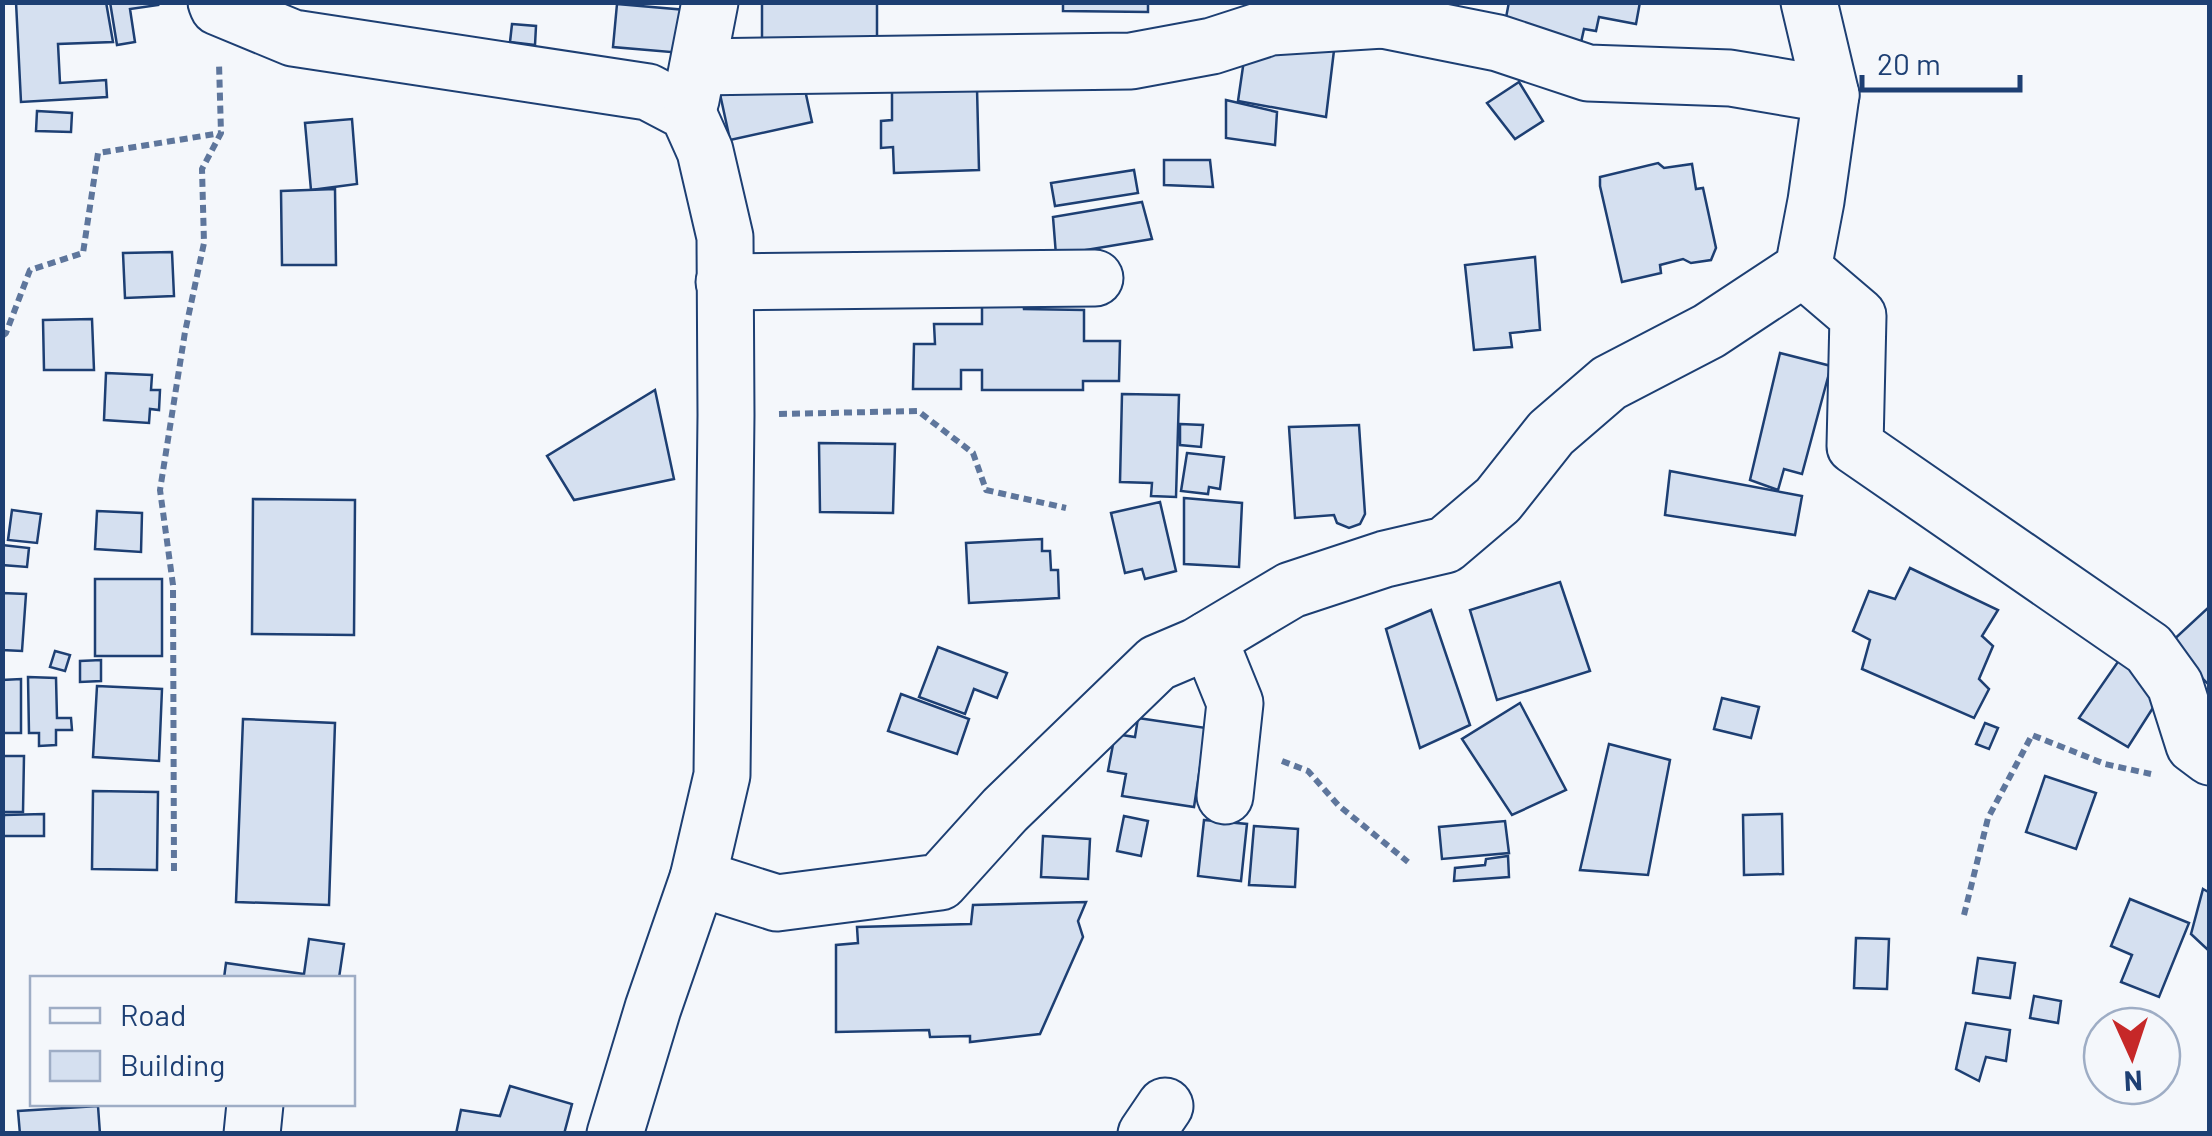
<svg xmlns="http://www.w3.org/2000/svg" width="2212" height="1136" font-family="Barlow,sans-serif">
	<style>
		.building { fill: #d5e0f0; stroke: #1d3f73; stroke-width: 2.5 }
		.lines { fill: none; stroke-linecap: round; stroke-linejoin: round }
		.minor-casing { stroke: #1d3f73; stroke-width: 59 }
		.path { stroke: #5e769c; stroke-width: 6; stroke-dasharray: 8 5; stroke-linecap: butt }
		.minor { stroke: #f4f7fb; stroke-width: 55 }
	</style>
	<rect width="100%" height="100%" fill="#f4f7fb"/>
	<!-- building -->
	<g class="building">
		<path d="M16,2H106L113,42L58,44L60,83L106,80L107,97L21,102Z"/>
		<path d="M110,2H157L158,5L130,9L135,42L117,45Z"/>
		<rect x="762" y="2" width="115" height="39"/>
		<path d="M1063,2H1148V12L1063,11Z"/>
		<path d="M1509,2H1640L1636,24L1599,17L1596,31L1584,29L1580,47L1504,28Z"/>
		<path d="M617,4L686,10L682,53L613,47Z"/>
		<path d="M512,24L536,26L535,45L510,42Z"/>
		<path d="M1335,42L1326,117L1238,101L1246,46Z"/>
		<path d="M802,76L812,122L730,140L720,94Z"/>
		<path d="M1519,82L1543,121L1515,139L1487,103Z"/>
		<path d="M977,88L979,170L894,173L893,147L881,148V121L892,120V90Z"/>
		<path d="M1226,100L1277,112L1275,145L1226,138Z"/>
		<path d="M37,111L72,113L71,132L36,131Z"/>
		<path d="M352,119L357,184L311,190L305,123Z"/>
		<path d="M1164,160H1210L1213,187L1164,185Z"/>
		<path d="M1658,163L1664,168L1692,164L1696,189L1703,188L1716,248L1711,260L1691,263L1683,259L1660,265L1661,273L1622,282L1600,186V177Z"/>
		<path d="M1134,170L1138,193L1055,206L1051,183Z"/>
		<path d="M335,189L336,265H282L281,191Z"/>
		<path d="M1142,202L1152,239L1056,255L1053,217Z"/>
		<path d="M172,252L174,296L125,298L123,253Z"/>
		<path d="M1535,257L1540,330L1510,333L1512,347L1474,350L1465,265Z"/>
		<path d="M982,301H1023L1024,309L1084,310V341H1120L1119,381H1083V390H982V370H961V389H913L914,344H935L934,324H982Z"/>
		<path d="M92,319L94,370H44L43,320Z"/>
		<path d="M1780,353L1831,366L1802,474L1784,469L1778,490L1750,480Z"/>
		<path d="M106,373L152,375L151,390H160L159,410L150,409L149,423L104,420Z"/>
		<path d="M655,390L674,479L574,500L547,456Z"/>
		<path d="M1122,394L1179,395L1176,497L1151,496L1152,483L1120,482Z"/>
		<path d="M1180,424L1203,425L1201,447L1180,445Z"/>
		<path d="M1359,425L1365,514L1360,524L1349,528L1337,523L1334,515L1295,518L1289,427Z"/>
		<path d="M819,443L895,444L893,513L820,512Z"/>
		<path d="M1187,453L1224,457L1220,489L1209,487L1208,494L1181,491Z"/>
		<path d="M1670,471L1802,496L1795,535L1665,515Z"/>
		<path d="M1184,498L1242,503L1239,567L1184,564Z"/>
		<path d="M253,499L355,500L354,635L252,634Z"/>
		<path d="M1160,502L1176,571L1145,579L1142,569L1125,573L1111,513Z"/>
		<path d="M12,510L41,514L37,543L8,540Z"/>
		<path d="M97,511L142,513L141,552L95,549Z"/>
		<path d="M1042,539V551H1050L1051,570H1058L1059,598L969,603L966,543Z"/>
		<path d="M2,545L29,548L27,567L2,565Z"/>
		<path d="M1910,568L1998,610L1982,636L1993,646L1979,679L1989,689L1974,718L1862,669L1870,640L1853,631L1869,591L1895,599Z"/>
		<rect x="95" y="579" width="67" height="77"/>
		<path d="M1560,582L1590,671L1497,700L1470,610Z"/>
		<path d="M2,593L26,594L22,651L2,650Z"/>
		<path d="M2210,606V686L2169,644Z"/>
		<path d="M1431,610L1470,725L1420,748L1386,629Z"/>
		<path d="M938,647L1007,673L997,698L974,689L965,714L919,697Z"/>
		<path d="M55,651L70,655L65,671L50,667Z"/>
		<path d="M2122,656L2165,689L2128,747L2079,718Z"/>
		<path d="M101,660V681L80,682V661Z"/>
		<path d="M28,677L56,678L57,718H71L72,730H56V745L39,746V733H29Z"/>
		<path d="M21,679V733H2V680Z"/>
		<path d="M97,686L162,689L159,761L93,757Z"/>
		<path d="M901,694L969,719L957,754L888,731Z"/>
		<path d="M1722,698L1759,707L1751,738L1714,729Z"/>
		<path d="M1520,703L1566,790L1512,815L1462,739Z"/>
		<path d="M1138,718L1206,728L1194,807L1122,796L1126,774L1108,771L1115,734L1135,737Z"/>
		<path d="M243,719L335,723L329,905L236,902Z"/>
		<path d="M1985,723L1998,728L1989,749L1976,744Z"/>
		<path d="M1609,744L1670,760L1648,875L1580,870Z"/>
		<path d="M2,756H24L23,812H2Z"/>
		<path d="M2045,776L2096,793L2076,849L2026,832Z"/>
		<path d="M93,791L158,792L157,870L92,869Z"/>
		<path d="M44,814V836H3L4,815Z"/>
		<path d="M1782,814L1783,874L1744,875L1743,815Z"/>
		<path d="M1124,816L1148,821L1141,856L1117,851Z"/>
		<path d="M1204,820L1247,824L1241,881L1198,876Z"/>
		<path d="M1505,821L1509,853L1442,859L1439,827Z"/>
		<path d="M1254,826L1298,829L1295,887L1249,885Z"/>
		<path d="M1043,836L1090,839L1088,879L1041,877Z"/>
		<path d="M1508,856L1509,877L1454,881L1455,868L1485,865L1486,859Z"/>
		<path d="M2203,889L2210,893L2208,950L2191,934Z"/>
		<path d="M2130,899L2189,923L2159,997L2121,982L2132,955L2111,946Z"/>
		<path d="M1086,902L1078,921L1083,937L1040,1034L970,1042V1036L930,1037L929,1030L836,1032V945L858,943L857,927L971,924L973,905Z"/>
		<path d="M1856,938L1889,939L1887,989L1854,988Z"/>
		<path d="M309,939L344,944L339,978H224L226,963L304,974Z"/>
		<path d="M1978,958L2015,963L2010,998L1973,993Z"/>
		<path d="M2034,996L2061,1001L2058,1023L2030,1018Z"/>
		<path d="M1966,1023L2010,1030L2006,1061L1986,1057L1979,1081L1956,1069Z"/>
		<path d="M510,1086L572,1104L564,1134H456L461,1110L500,1116Z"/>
		<path d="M98,1106L100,1134H20L18,1111Z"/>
	</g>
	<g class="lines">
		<!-- minor casing -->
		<g class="minor-casing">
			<g id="minor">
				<path d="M216,2L218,7L293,38L648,92L688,113L705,151L725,237L726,415L722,775L698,878L653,1008L615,1134"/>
				<path d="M1385,2L1383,20L1498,43L1588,73L1730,78L1831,95"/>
				<path d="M698,67L1131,61L1212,46L1271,27L1383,20"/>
				<path d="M691,100L710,2"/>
				<path d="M1803,269L1858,316L1855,446L2149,649L2175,685L2194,745L2210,757"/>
				<path d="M724,282L1095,278"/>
				<path d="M1209,639L1235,703L1225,796"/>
				<path d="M698,878L777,903L940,882L1005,810L1157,663L1197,646L1291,590L1385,559L1445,545L1498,500L1551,433L1609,383L1709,331L1803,269L1816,201L1831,95L1809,2"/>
				<path d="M252,1134L255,1104"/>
				<path d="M1146,1134L1165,1106"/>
			</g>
		</g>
		<!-- path -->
		<g class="path">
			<path d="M2,336L6,333L30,270L83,253L98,153L221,133"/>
			<path d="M779,414L918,411L973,453L986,490L1066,508"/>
			<path d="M1282,761L1308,771L1338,805L1408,862"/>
			<path d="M174,871L173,585L160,490L185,332L204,243L202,169L221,133L219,63"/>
			<path d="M1964,915L1988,818L2032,735L2105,764L2151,774"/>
		</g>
		<!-- minor -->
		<use href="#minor" class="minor"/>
	</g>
	<!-- border -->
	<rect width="2212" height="1136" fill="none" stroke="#1d3f73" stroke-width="10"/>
	<!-- legend -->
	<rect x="30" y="976" width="325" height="130" fill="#f4f7fb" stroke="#9eadc5" stroke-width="2.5"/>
	<rect x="50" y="1008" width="50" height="15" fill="#f4f7fb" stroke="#9eadc5" stroke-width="2.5"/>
	<text x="120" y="1026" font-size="30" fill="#1d3f73">Road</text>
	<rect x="50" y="1051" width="50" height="30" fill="#d5e0f0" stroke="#9eadc5" stroke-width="2.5"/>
	<text x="120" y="1076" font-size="30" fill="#1d3f73">Building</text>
	<!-- north arrow -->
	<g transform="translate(2132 1056) rotate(177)"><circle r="48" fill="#f4f7fb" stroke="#9eadc5" stroke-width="2.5"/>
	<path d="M0-8L18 38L0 25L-18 38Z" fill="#c62828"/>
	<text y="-15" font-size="28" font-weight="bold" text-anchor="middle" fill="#1d3f73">N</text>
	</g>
	<!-- scale -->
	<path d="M1862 75v15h158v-15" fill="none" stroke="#1d3f73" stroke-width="5"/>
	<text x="1877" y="75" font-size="30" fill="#1d3f73" stroke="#f4f7fb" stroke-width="8" paint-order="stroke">20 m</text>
</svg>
